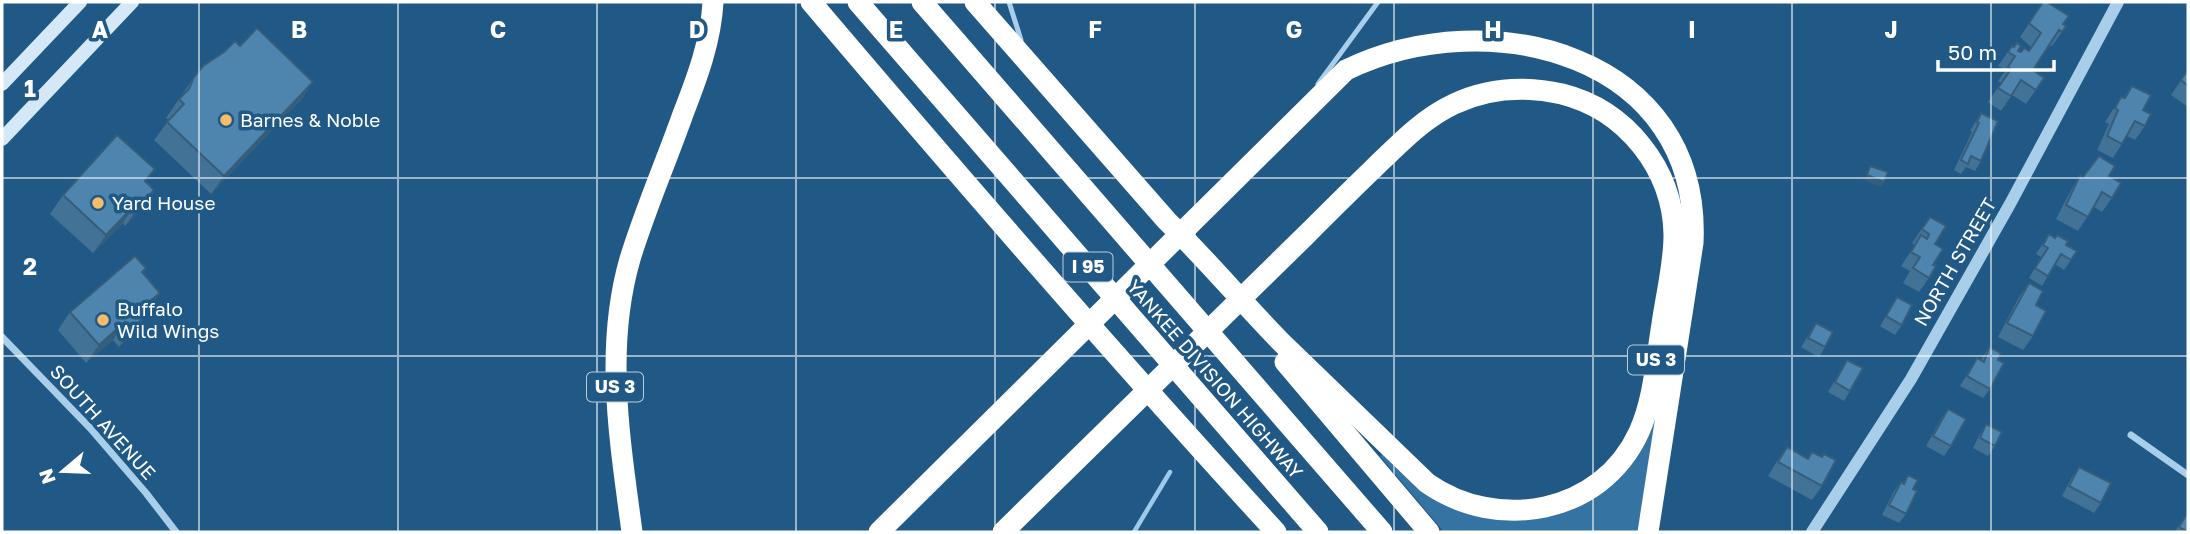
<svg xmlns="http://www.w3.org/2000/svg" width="2190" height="534" font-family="'Golos Text',sans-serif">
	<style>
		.green { fill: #3473a2 }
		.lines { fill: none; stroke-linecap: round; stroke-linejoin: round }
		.stream { stroke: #9dcaea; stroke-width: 4.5 }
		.service { stroke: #a9cee9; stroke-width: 5 }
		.minor { stroke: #a9cee9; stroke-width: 7 }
		.tertiary { stroke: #a9cee9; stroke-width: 12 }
		.secondary { stroke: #d4e8f7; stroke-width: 14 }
		.motorway { stroke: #fff; stroke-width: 21 }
		.wall { fill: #427296 }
		.shaded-wall { fill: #365d7a }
		.building { fill: #4d85af; stroke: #365d7a; stroke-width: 2 }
		.grid { fill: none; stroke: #fff; stroke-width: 2; stroke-opacity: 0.55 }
		.poi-dot { fill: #f6bc6a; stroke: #205985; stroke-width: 2.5 }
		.labels { text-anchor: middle; stroke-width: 7; stroke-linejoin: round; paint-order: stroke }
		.shield { fill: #205985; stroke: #bccdda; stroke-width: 2 }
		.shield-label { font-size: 18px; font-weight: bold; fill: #fff }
		.poi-label { font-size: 19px; fill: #fff; stroke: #205985; text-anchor: start }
		.street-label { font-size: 19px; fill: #fff; stroke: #205985 }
		.grid-label { font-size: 23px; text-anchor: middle; font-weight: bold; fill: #fff; stroke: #205985; stroke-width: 7; stroke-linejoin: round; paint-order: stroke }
	</style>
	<rect width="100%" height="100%" fill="#205985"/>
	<!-- green -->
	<path class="green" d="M1661,389L1637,532H1444L1380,456L1382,454L1490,518L1514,520L1583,502Z"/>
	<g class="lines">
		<!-- stream -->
		<path class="stream" d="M1134,532L1170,472"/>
		<!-- service -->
		<g class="service">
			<path d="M1009,2L1021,40"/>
			<path d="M1318,84L1378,2"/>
		</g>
		<!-- minor -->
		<g class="minor">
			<path d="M2,337L90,428L146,493L176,532"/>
			<path d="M2131,435L2188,475"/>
		</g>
		<!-- tertiary -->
		<path class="tertiary" d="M1812,532L1911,379L2010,204L2118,2"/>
		<!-- secondary -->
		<g class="secondary">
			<path d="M2,84L80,2"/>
			<path d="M2,139L132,2"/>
		</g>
		<!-- motorway -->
		<g class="motorway">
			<path d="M811,2C963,181 1117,359 1276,532"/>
			<path d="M858,2L1318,532"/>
			<path d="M922,2L1382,532"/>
			<path d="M975,2L1167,221C1207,260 1242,302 1281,342L1427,483C1497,532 1601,515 1639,432C1654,399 1656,360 1662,324C1666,295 1674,265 1674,235C1673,169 1626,110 1562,94C1526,86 1488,88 1454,104C1422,119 1398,145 1373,169C1350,191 1327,214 1304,237C1204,335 1104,434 1003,532"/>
			<path d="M1285,362L1429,532"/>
			<path d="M632,532C620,441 604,349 630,259C645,210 666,162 683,114C697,78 711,41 713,2"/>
			<path d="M879,532L1346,70C1490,0 1702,56 1693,243L1648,532"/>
		</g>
	</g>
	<!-- wall -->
	<g class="wall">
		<path d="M2043,2L2063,24L2062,32L2052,46L2049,45L2033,70L2044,78L2026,104L2012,95L2001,111L1988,102L2001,83L1998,81L2006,70L1998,66L2012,46L2021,52L2028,51L2031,47L2020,37Z"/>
		<path d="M240,46L313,82L301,100L211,194L154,140L169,120L166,118L194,77Z"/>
		<path d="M2188,70V107L2171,95Z"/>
		<path d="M2132,86L2143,110L2145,126L2135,140L2127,136L2113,158L2097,150L2109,124L2105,122L2121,97L2123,98Z"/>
		<path d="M1981,113V161L1975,171L1966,167L1961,174L1954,170L1972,132L1970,131Z"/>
		<path d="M2080,175L2083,177L2109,176L2112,198L2102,212L2094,207L2078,231L2056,219L2071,190Z"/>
		<path d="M146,182L142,208L125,226L123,223L93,253L50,214L63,195Z"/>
		<path d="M1930,217L1935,244L1933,265L1929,278L1919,292L1903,283L1910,271L1901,266L1915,245L1912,243Z"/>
		<path d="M2049,234L2066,245L2071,260L2064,270L2055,264L2042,286L2029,278L2041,257L2036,254Z"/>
		<path d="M146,268L143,273L160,293L147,311L142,314L132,335L119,347L113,340L86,363L58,330L70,312Z"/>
		<path d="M2029,283L2036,305L2033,336L2023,350L1998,337L2019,297Z"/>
		<path d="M1897,297L1902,325L1895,335L1880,326Z"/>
		<path d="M1816,323L1825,347L1819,357L1801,347Z"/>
		<path d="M1989,347L1998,360L1990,389L1983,398L1960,386L1977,358L1981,360Z"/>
		<path d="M1847,360L1850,391L1844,401L1828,392Z"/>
		<path d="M1948,409L1951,446L1944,456L1926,446L1941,419Z"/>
		<path d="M1986,424L1995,446L1988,456L1973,448L1980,434Z"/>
		<path d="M1787,447L1808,458L1812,452L1822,457V486L1812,500L1768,476L1777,461Z"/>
		<path d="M2079,467L2101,503L2094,513L2062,496L2072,477Z"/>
		<path d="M1908,475L1913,489L1906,514L1899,523L1882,515L1894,491L1901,482L1903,483Z"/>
		<path d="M2187,514L2188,532H2175L2177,528Z"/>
	</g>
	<!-- shaded-wall -->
	<g class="shaded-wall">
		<path d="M313,82L301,100L211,194L224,176Z"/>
		<path d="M1867,175L1884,182L1881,187L1863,180Z"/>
		<path d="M154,190L142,208L125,226L138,208Z"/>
		<path d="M135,205L123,223L93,253L106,235Z"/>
		<path d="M160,293L147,311L129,326L139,310Z"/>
		<path d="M145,317L132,335L119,347L131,329Z"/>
		<path d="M125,322L113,340L86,363L99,345Z"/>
	</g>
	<!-- building -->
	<g class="building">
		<path d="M2043,2H2047L2069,16L2063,24L2066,26L2062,32L2059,30L2033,70L2044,78L2036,90L2021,80L2011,96L1998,88L2011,69L2008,67L2015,56L2008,52L2012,46L2014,47L2017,43L2021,46L2018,51L2021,52L2024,48L2029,51L2041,33L2029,23Z"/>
		<path d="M257,28L313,82L224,176L167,122L184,104L179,99L189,89L194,77L203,66L224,52L235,41L240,46Z"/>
		<path d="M2188,70V86L2181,80Z"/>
		<path d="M2132,86L2151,95L2143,110L2151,114L2145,126L2135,121L2122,144L2107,136L2118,110L2115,108L2121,97L2125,98Z"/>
		<path d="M1981,113L1998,121L1981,161L1971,156L1968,164L1961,160L1979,123L1977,122Z"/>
		<path d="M117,135L155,169L145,181L154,190L138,208L135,205L106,235L63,195Z"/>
		<path d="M2099,156L2115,166L2109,176L2121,183L2112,198L2102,192L2088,217L2066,205L2080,175L2083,177Z"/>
		<path d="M1870,166L1888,172L1884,182L1867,175Z"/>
		<path d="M1930,217L1946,226L1935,244L1943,249L1933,265L1936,266L1929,278L1913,268L1920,257L1911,252L1921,235L1927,239L1929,234L1922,229Z"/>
		<path d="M2049,234L2055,238L2057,235L2068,241L2066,245L2077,251L2071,260L2061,254L2048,276L2035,268L2048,248L2043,245Z"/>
		<path d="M135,256L146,268L142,272L160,293L139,310L145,317L131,329L125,322L99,345L70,312Z"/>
		<path d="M2029,283L2043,291L2036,305L2046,311L2033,336L2007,323Z"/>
		<path d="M1897,297L1912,305L1902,325L1886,316Z"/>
		<path d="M1816,323L1833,332L1825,347L1808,338Z"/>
		<path d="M1989,347L2001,353L1998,360L2004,363L1990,389L1967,376L1977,358L1984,362Z"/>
		<path d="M1847,360L1863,368L1850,391L1835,382Z"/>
		<path d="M1948,409L1966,419L1951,446L1933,436Z"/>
		<path d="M1986,424L2002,432L1995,446L1980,438Z"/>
		<path d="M1787,447L1808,459L1812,452L1822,457L1824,454L1836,460L1822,486L1778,462Z"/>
		<path d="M2079,467L2111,483L2101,503L2069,486Z"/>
		<path d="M1908,475L1918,480L1913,489L1917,491L1906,514L1889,505L1901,482L1904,484Z"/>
		<path d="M2187,514L2188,515V532L2179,527Z"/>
	</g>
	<!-- grid -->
	<path class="grid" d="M199,2V532M398,2V532M597,2V532M796,2V532M995,2V532M1195,2V532M1394,2V532M1593,2V532M1792,2V532M1991,2V532M2,178H2188M2,356H2188"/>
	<!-- markers -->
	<g class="poi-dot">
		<circle cx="226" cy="120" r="7"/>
		<circle cx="98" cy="203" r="7"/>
		<circle cx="103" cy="320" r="7"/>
	</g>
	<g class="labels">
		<!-- shield labels -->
		<g class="shield">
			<rect x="1063.5" y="252.5" width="49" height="29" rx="5"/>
			<rect x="1628" y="345.5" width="56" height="29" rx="5"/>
			<rect x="587" y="372.5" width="56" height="29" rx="5"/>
		</g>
		<g class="shield-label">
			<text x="1088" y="273">I 95</text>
			<text x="1656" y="366">US 3</text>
			<text x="615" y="393">US 3</text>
		</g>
		<!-- poi labels -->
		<g class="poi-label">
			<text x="240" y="127">Barnes &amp; Noble</text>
			<text x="112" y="210">Yard House</text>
			<text x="117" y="316">Buffalo<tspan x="117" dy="22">Wild Wings</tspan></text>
		</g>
		<!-- street labels -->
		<g class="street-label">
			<text transform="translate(1955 262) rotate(-60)" y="7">NORTH STREET</text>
			<text transform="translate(1215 379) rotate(49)" y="7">YANKEE DIVISION HIGHWAY</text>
			<text transform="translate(103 422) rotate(48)" y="7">SOUTH AVENUE</text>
		</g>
	</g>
	<g class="grid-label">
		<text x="100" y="38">A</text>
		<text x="299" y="38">B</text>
		<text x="498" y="38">C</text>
		<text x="697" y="38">D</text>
		<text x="896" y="38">E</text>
		<text x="1095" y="38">F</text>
		<text x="1294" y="38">G</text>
		<text x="1493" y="38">H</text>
		<text x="1692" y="38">I</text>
		<text x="1891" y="38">J</text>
		<text x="30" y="97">1</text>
		<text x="30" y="275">2</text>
	</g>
	<!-- border -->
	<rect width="2190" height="534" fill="none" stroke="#ffffff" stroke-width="7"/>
	<!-- north arrow -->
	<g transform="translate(63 471) rotate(251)" stroke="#205985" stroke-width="5" paint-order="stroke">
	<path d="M0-5L12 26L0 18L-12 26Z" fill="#ffffff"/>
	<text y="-10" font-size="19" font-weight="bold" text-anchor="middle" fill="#ffffff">N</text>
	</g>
	<!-- scale -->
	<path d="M1938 60v10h116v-10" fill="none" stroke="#ffffff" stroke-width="3.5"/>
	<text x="1948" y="60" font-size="21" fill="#ffffff" stroke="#205985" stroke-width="5" paint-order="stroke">50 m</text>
</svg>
